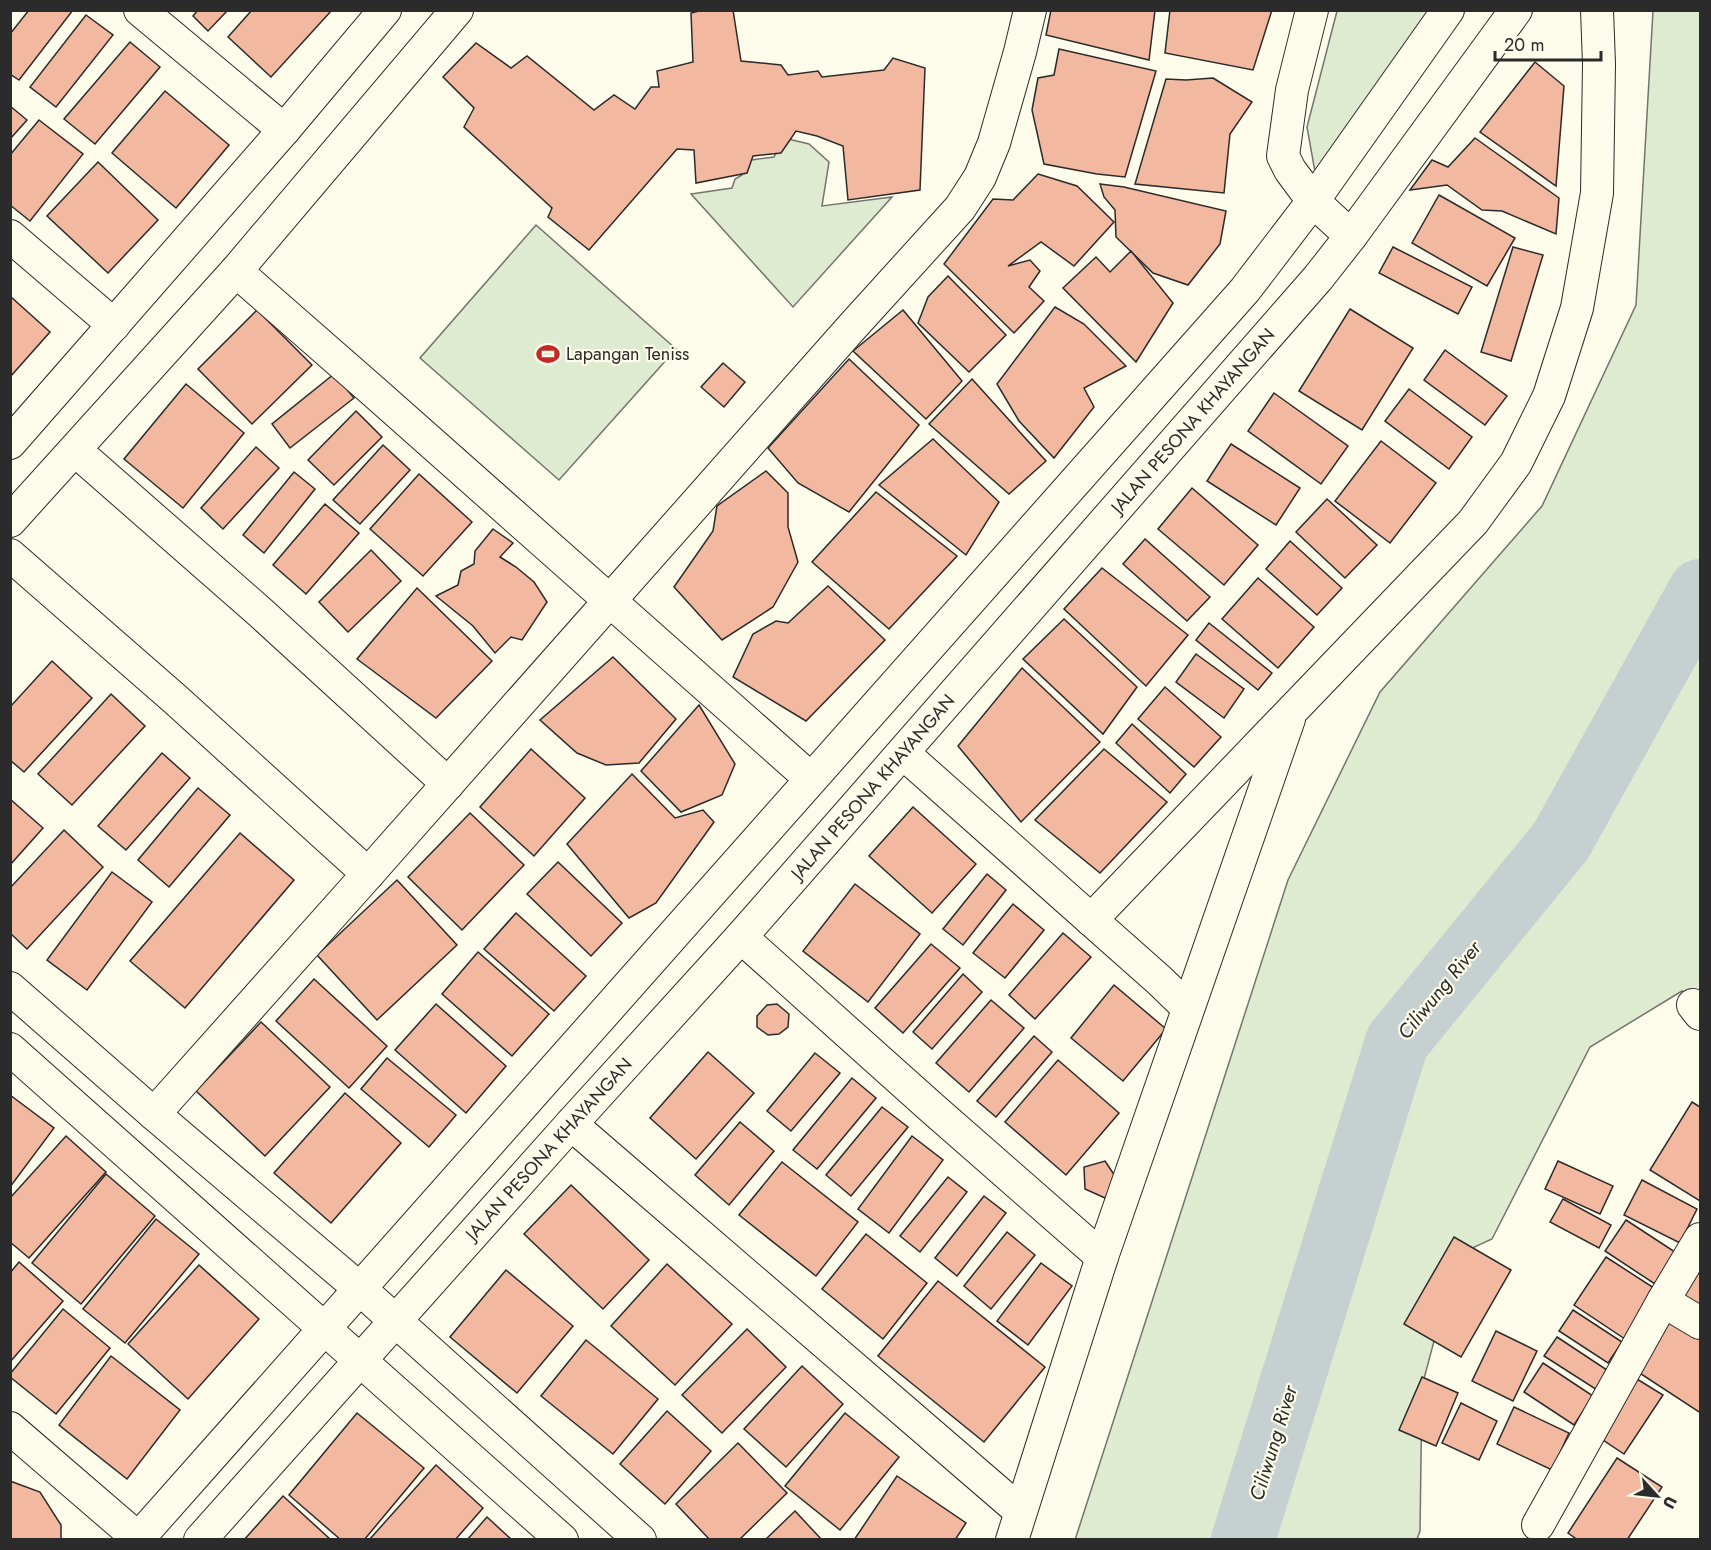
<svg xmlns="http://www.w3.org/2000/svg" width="1711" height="1550" font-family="Jost,sans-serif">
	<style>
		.green { fill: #deebd1; stroke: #74746e; stroke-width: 1.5 }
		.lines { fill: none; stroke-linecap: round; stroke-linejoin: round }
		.river { stroke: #c7d0d0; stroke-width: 64 }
		.building { fill: #f2b8a0; stroke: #2b2b2b; stroke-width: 1.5 }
		.street-casing { stroke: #2b2b2b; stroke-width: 34 }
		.street { stroke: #fdfbea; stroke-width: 32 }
		.labels { text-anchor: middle; stroke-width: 4.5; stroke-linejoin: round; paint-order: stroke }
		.poi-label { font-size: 18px; fill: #2b2b2b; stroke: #fdfbea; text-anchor: start }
		.street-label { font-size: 18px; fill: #2b2b2b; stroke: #fdfbea }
		.water-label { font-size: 20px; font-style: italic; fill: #2b2b2b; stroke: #fdfbea }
	</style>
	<rect width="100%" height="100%" fill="#fdfbea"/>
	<!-- green -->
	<g class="green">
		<path d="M1337,11H1438L1317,183L1307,127Z"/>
		<path d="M1653,11H1700V1004L1682,991L1590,1047L1492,1239L1457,1255L1422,1386L1420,1531L1417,1539L1075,1540L1288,880L1380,692L1542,506L1636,305Z"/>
		<path d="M784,138L809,144L829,162L822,206L892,197L793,307L691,194L732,188L735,179L742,175L744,161L774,157Z"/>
		<path d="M536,225L676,349L559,480L420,358Z"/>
	</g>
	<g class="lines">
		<!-- river -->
		<path class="river" d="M1243,1540L1397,1042L1561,841L1700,591"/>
	</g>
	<!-- building -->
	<g class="building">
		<path d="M29,10H73L19,80L10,74V34Z"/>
		<path d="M198,10H228L208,31L193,16Z"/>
		<path d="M252,10H332L271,77L228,37Z"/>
		<path d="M703,10H733L741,61L781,65L788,75L818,71L822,77L884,70L893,58L925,68L920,190L848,200L843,146L817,136L796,131L781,153L753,156L747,173L696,183L694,150L677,149L589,250L548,217L552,208L464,127L474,108L443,77L476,43L511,68L527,56L594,110L614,95L635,109L651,87H659L657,71L693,62L691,13Z"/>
		<path d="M1051,10H1155L1149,60L1046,35Z"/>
		<path d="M1170,10H1272L1253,70L1165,53Z"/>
		<path d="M86,15L113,35L56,107L30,87Z"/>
		<path d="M130,42L160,67L95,144L64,119Z"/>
		<path d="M1059,49L1156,71L1125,177L1097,174L1044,164L1032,110L1038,78L1054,75Z"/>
		<path d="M1535,62L1564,86L1556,186L1480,132Z"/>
		<path d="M1213,78L1252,102L1230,134L1224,193L1135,184L1166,79L1186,80Z"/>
		<path d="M165,91L229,145L176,208L112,153Z"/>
		<path d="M10,106L27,120L10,139Z"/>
		<path d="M39,120L83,154L30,221L10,205V155Z"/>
		<path d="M1475,138L1559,198L1556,234L1502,211L1482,210L1447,185L1410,190L1432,160L1448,167Z"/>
		<path d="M98,162L158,220L108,273L47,216Z"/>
		<path d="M1038,174L1077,186L1114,222L1074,266L1041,242L1008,266L1030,260L1040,271L1029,287L1044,301L1014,333L944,264L993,199L1013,200Z"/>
		<path d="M1100,184L1124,187L1226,211L1220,244L1188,285L1153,273L1116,237L1115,210L1104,197Z"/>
		<path d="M1439,195L1515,238L1487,286L1412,243Z"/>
		<path d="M1393,247L1472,287L1458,314L1379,273Z"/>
		<path d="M1513,247L1543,255L1511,361L1481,352Z"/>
		<path d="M1131,251L1173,303L1136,362L1063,288L1096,257L1110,272Z"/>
		<path d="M948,276L1006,335L969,372L918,323L928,297Z"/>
		<path d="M10,296L50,332L10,377Z"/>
		<path d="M1055,307L1084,324L1126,366L1084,388L1094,407L1054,458L1019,421L997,384Z"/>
		<path d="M1350,309L1413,348L1362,430L1299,391Z"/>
		<path d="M257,310L312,365L252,424L198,369Z"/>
		<path d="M903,310L962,381L926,419L853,351Z"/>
		<path d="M1445,350L1507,396L1485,425L1424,380Z"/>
		<path d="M849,359L919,425L849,512L798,483L768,448Z"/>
		<path d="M723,363L745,382L724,407L701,387Z"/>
		<path d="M334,374L354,398L290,448L272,424Z"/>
		<path d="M972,379L1046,461L1009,494L929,424Z"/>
		<path d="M186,384L244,433L183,508L124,459Z"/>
		<path d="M1409,389L1472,437L1449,469L1385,421Z"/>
		<path d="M1274,393L1348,446L1321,484L1248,431Z"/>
		<path d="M356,411L382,437L334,485L308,460Z"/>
		<path d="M933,439L999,502L966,555L879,485Z"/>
		<path d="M1381,441L1436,483L1390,543L1335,501Z"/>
		<path d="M1231,444L1300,488L1276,525L1207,481Z"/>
		<path d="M383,445L410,470L360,524L333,500Z"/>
		<path d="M256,447L279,468L223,529L201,508Z"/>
		<path d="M766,471L788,493V527L798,562L773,607L722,640L674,587L713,531L717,506Z"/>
		<path d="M294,472L315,489L264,553L243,535Z"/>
		<path d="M419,474L472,522L423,576L370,529Z"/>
		<path d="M1192,488L1258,545L1224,585L1158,529Z"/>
		<path d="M876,492L957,556L889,629L812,562Z"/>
		<path d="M1327,499L1377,545L1345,578L1296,532Z"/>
		<path d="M325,504L359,533L306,594L273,565Z"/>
		<path d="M493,529L513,543L500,557L516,567L534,582L547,602L522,640L511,637L495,653L473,626L436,596L458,585L461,571L474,564L475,551Z"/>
		<path d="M1145,539L1210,597L1187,621L1123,564Z"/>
		<path d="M1290,541L1342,588L1317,615L1266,569Z"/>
		<path d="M371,550L401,581L348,632L319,602Z"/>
		<path d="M1102,568L1188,635L1146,686L1064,609Z"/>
		<path d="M1258,578L1314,627L1278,668L1222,619Z"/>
		<path d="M828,586L885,640L806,721L733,677L753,634L776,621L788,623Z"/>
		<path d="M417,588L492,661L436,718L357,659Z"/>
		<path d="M1064,619L1137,687L1103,734L1023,659Z"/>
		<path d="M1209,623L1272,673L1258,690L1196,640Z"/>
		<path d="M1196,654L1244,689L1224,718L1176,682Z"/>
		<path d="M613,657L676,719L639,763L606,765L577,753L540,720Z"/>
		<path d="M52,661L92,698L24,772L10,760V707Z"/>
		<path d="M1022,668L1100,742L1021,822L958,746Z"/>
		<path d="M1165,687L1221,737L1194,767L1138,719Z"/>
		<path d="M111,694L145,726L72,805L38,774Z"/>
		<path d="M699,705L735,764L722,795L681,812L641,771Z"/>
		<path d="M1132,724L1186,774L1170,793L1116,743Z"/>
		<path d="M531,749L585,798L534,856L480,807Z"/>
		<path d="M1104,749L1167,802L1100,873L1035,820Z"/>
		<path d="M162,753L190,778L126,850L98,826Z"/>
		<path d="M632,774L675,818L703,810L714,822L656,903L629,918L567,844Z"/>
		<path d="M198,788L230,815L169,887L138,860Z"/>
		<path d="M10,799L43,828L10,865Z"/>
		<path d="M913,807L976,864L932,913L869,856Z"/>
		<path d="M470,813L524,865L462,930L408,877Z"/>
		<path d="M64,830L103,867L27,949L10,933V888Z"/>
		<path d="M240,833L294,880L185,1008L130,961Z"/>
		<path d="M558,862L622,923L591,956L527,894Z"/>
		<path d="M112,872L152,902L87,990L47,960Z"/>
		<path d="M987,874L1006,890L963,945L943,929Z"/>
		<path d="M397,880L457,945L377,1020L317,955Z"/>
		<path d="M855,884L920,934L868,1002L803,951Z"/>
		<path d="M1013,904L1044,930L1005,978L973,953Z"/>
		<path d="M516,913L586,976L554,1011L484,949Z"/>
		<path d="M1063,933L1091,957L1035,1019L1009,995Z"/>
		<path d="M931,944L960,968L903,1033L875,1008Z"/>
		<path d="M478,952L549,1014L512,1056L442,994Z"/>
		<path d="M963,974L982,992L932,1049L913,1032Z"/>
		<path d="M314,979L387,1046L349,1088L276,1021Z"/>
		<path d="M1114,985L1166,1029L1123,1081L1071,1038Z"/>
		<path d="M991,1000L1024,1028L969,1092L936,1063Z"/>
		<path d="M436,1004L506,1066L466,1113L395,1050Z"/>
		<path d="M777,1004L789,1014L788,1027L779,1034L768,1035L757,1027V1016L767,1005Z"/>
		<path d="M261,1022L330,1087L265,1156L196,1091Z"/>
		<path d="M1034,1036L1052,1052L996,1117L977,1101Z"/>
		<path d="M708,1052L754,1093L696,1159L650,1118Z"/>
		<path d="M815,1053L840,1073L791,1131L767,1111Z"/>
		<path d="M387,1058L456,1115L429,1147L361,1089Z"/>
		<path d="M1058,1060L1119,1113L1066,1175L1005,1122Z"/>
		<path d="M852,1078L876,1098L817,1169L793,1150Z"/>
		<path d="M345,1093L401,1143L331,1223L274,1173Z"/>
		<path d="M10,1095L54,1128L10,1187Z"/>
		<path d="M1692,1102L1700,1107V1201L1650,1170Z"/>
		<path d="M882,1107L908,1127L851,1196L826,1175Z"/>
		<path d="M740,1122L774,1151L729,1205L695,1175Z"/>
		<path d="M66,1136L106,1172L29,1258L10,1242V1198Z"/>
		<path d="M912,1136L943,1160L889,1233L858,1209Z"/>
		<path d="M1105,1161L1117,1179L1105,1198L1085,1189L1084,1167Z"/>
		<path d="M1558,1161L1613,1186L1600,1214L1545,1189Z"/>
		<path d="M782,1162L858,1222L816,1276L739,1215Z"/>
		<path d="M106,1174L155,1216L81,1304L32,1263Z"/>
		<path d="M948,1177L967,1192L920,1252L900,1236Z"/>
		<path d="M1642,1180L1697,1209L1680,1243L1624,1215Z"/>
		<path d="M571,1185L649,1260L603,1309L524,1234Z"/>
		<path d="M984,1196L1006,1213L957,1276L935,1258Z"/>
		<path d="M1563,1199L1611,1225L1599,1248L1550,1222Z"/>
		<path d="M156,1219L199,1254L125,1343L83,1309Z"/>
		<path d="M1626,1220L1675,1252L1655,1284L1605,1251Z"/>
		<path d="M1007,1232L1035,1255L991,1309L964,1286Z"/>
		<path d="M866,1234L927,1283L883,1339L822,1289Z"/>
		<path d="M1454,1237L1511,1270L1461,1357L1404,1324Z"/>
		<path d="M1606,1257L1657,1290L1625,1339L1574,1305Z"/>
		<path d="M19,1262L63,1301L10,1362V1273Z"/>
		<path d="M1700,1262V1307L1677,1291Z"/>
		<path d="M1041,1263L1072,1286L1028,1345L997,1321Z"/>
		<path d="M667,1264L732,1324L675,1385L611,1326Z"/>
		<path d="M199,1265L259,1319L188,1399L128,1344Z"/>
		<path d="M506,1270L573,1326L517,1393L450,1337Z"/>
		<path d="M938,1281L1045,1367L984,1442L878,1356Z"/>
		<path d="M63,1309L110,1348L56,1414L10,1377V1374Z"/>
		<path d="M1573,1310L1622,1342L1608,1363L1559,1331Z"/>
		<path d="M1669,1318L1700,1339V1410L1699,1412L1635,1370Z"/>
		<path d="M747,1329L786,1367L722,1433L682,1395Z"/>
		<path d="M1496,1331L1537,1351L1513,1401L1472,1381Z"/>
		<path d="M1557,1337L1610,1372L1597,1390L1544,1356Z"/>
		<path d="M586,1340L658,1399L613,1454L541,1396Z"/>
		<path d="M111,1356L180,1410L127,1479L59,1425Z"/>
		<path d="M1543,1363L1593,1396L1574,1425L1524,1392Z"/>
		<path d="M802,1366L843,1404L786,1467L744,1429Z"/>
		<path d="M1632,1376L1663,1395L1624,1454L1594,1434Z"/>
		<path d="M1422,1377L1458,1393L1436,1446L1399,1430Z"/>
		<path d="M1461,1403L1497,1421L1479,1460L1442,1443Z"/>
		<path d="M1514,1407L1569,1433L1552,1470L1497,1444Z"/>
		<path d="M667,1411L711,1451L665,1504L620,1464Z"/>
		<path d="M357,1413L424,1468L364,1540H341L289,1495Z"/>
		<path d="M845,1413L899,1457L840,1530L785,1486Z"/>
		<path d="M738,1443L787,1493L739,1540H710L676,1504Z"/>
		<path d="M1617,1458L1662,1487L1627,1540H1578L1568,1533Z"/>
		<path d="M436,1465L483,1508L455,1540H369Z"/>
		<path d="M897,1476L966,1523L955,1540H854Z"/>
		<path d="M10,1481L40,1492L61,1525V1540H10Z"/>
		<path d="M283,1496L331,1540H244Z"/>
		<path d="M795,1511L822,1540H765Z"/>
		<path d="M487,1517L512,1540H467Z"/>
	</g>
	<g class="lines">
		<!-- street casing -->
		<g class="street-casing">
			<g id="street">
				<path d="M140,10L284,130"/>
				<path d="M1312,10L1292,90L1283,156L1290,170L1313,201L1351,236"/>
				<path d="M10,236L114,325"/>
				<path d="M236,271L372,390L811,779"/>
				<path d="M10,443L284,130L385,10"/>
				<path d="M75,450L261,613L448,784"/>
				<path d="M10,521L236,271L457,10"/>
				<path d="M10,555L175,699L368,874"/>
				<path d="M903,753L1159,980L1188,1008"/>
				<path d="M1091,920L1473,522L1516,463L1549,396L1577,308L1597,193L1599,64L1597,10"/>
				<path d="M741,937L932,1108L1102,1257"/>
				<path d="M10,988L154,1114L360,1289L640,1540"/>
				<path d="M1693,1005L1700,1014"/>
				<path d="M10,1049L562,1540"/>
				<path d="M154,1114L368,874L852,327L960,208L980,177L994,143L1020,52L1030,10"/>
				<path d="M571,1124L1020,1511"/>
				<path d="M1663,1301L1700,1323"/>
				<path d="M10,1428L140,1540"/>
				<path d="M1538,1525L1663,1301L1700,1239"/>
				<path d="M137,1540L1245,290L1313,201L1448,10"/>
				<path d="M200,1540L571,1124L741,937L1318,278L1351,236L1516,10"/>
				<path d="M1012,1540L1102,1257L1289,719"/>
			</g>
		</g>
		<!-- street -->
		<use href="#street" class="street"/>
	</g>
	<!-- icons -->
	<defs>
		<g id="stadium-bare" transform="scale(1.8)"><path d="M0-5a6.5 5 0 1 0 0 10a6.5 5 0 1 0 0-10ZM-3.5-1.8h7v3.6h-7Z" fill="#c62828" stroke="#fdfbea" stroke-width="2.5" paint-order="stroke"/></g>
	</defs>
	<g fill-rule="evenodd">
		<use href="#stadium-bare" x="548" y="354"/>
	</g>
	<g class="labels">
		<!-- poi labels -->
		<g class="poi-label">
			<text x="566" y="360">Lapangan Teniss</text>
		</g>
		<!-- street labels -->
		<g class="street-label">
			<text transform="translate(1193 421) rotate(-49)" y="6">JALAN PESONA KHAYANGAN</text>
			<text transform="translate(873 787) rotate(-49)" y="6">JALAN PESONA KHAYANGAN</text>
			<text transform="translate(549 1149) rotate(-48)" y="6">JALAN PESONA KHAYANGAN</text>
		</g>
		<!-- water labels -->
		<g class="water-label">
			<text transform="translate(1439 990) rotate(-51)" y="7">Ciliwung River</text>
			<text transform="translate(1273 1443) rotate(-73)" y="7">Ciliwung River</text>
		</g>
	</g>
	<!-- border -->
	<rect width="1711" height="1550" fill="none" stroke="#2b2b2b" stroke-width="24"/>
	<!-- north arrow -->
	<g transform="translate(1657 1496) rotate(117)" stroke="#fdfbea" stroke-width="4.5" paint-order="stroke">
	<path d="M0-4.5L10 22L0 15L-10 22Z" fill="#2b2b2b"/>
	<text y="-9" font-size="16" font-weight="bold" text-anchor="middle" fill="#2b2b2b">U</text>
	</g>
	<!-- scale -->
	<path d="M1495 51v9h106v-9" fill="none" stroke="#2b2b2b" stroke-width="3"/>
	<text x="1504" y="51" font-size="18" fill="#2b2b2b" stroke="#fdfbea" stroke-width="4.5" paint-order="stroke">20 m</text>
</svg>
